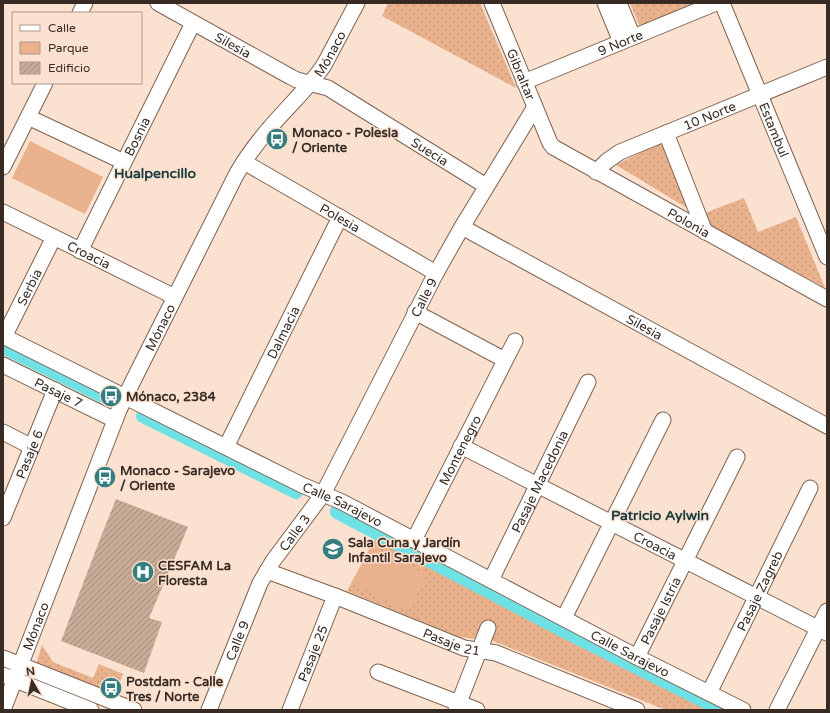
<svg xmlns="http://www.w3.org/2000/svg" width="830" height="713" font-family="'Varela Round',sans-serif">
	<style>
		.green { fill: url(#green-dots) }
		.pitch { fill: #e9b18c }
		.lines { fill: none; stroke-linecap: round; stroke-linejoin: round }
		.canal { stroke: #6ee1e4; stroke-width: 14 }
		.building { fill: url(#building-hatch) }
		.minor-casing { stroke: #7e6250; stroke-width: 17 }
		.minor { stroke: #fff; stroke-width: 15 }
		.labels { text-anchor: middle; stroke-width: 3; stroke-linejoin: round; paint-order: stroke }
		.street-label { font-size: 13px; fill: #372b23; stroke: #fbe1d0 }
		.poi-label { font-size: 13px; font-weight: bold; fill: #372b23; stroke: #fbe1d0; text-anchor: start }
		.neighbourhood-label { font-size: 14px; font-weight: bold; fill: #183b3c; stroke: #fbe1d0 }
	</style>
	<defs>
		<pattern id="green-dots" width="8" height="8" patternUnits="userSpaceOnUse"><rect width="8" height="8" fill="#e9b18c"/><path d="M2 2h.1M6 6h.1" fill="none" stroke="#c89878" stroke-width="1.8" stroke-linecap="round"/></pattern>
		<pattern id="building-hatch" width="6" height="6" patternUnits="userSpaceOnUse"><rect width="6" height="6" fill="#caab97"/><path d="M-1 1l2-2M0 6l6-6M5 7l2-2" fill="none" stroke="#a58b7b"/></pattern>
	</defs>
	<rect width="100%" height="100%" fill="#fbe1d0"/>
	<!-- green -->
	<g class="green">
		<path d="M388,3H480L516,88L382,16Z"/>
		<path d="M630,3H699L640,27Z"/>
		<path d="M662,142L697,214L616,165Z"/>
		<path d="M744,198L758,232L796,217L825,288L709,225L705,213Z"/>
		<path d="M379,532L734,710H666L493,641L459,637L347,591Z"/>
		<path d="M42,645L53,662L93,678L99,664L123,674L114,699L40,670L37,661Z"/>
	</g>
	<!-- pitch -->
	<g class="pitch">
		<path d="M30,141L103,177L85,214L12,178Z"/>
		<path d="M371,546L427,576L408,612L352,582Z"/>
	</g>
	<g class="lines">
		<!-- canal -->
		<g class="canal">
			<path d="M3,347L105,397"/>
			<path d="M143,416L296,492"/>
			<path d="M337,512L564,631L722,710"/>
		</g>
	</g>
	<!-- building -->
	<path class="building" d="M116,499L188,527L149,618L162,622L144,673L61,641L102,534Z"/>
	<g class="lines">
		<!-- minor casing -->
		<g class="minor-casing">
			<g id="minor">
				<path id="s1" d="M158,3L291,77L297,80L328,88L486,186"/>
				<path id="s2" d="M492,3L550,143L553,147L827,299"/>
				<path d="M605,3L621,42"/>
				<path d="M619,3L633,37"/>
				<path id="s3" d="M722,3L827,257"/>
				<path d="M80,13L85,3"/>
				<path id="s4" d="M524,82L716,3"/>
				<path d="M28,117L124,162"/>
				<path d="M666,133L705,232"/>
				<path id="s5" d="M244,162L436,273"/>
				<path d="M3,167L45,83"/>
				<path id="s6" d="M596,172L607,161L620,152L827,67"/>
				<path id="s7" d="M3,212L175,297"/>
				<path id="s8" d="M462,227L827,426"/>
				<path id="s9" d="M80,251L193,23"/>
				<path d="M415,312L505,360"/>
				<path id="s10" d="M3,336L302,485L342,502L637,657L743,710"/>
				<path id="s11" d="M4,337L54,237"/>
				<path id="s12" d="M3,365L115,420"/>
				<path d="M3,432L32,447"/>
				<path id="s13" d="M461,446L827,633"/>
				<path id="s14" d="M226,447L340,217"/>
				<path id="s15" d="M3,518L55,390"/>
				<path id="s16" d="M414,540L515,341"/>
				<path id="s17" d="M267,571L335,596L464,648L496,653L637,710"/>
				<path id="s18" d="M491,580L588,382"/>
				<path d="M564,618L663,420"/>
				<path id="s19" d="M637,657L737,457"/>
				<path d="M3,658L134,710"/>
				<path d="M378,672L477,710"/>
				<path d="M3,675L91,710"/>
				<path id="s20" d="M709,693L810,488"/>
				<path id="s21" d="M3,710L119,410L133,381L236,175C245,159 256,144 268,130C286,108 308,89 324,65L357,3"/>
				<path id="s22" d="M209,710L260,583L273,561L323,494L436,273L462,227L535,107"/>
				<path id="s23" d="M290,710L335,596"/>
				<path d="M456,710L488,628"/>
				<path d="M777,710L827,611"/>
			</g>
		</g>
		<!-- minor -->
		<use href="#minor" class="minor"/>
	</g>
	<!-- icons -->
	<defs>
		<g id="bus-disc" transform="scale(1.15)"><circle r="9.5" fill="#357e80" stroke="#fbe1d0"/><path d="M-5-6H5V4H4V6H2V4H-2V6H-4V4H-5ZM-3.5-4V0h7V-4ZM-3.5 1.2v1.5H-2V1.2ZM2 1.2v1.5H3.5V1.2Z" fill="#fff"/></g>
		<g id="school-disc" transform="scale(1.15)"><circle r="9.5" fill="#357e80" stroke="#fbe1d0"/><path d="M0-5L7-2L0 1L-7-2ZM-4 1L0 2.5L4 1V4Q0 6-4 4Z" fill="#fff"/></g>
		<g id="hospital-disc" transform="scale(1.15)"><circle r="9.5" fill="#357e80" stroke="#fbe1d0"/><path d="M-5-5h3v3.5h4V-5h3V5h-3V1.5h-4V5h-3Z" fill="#fff"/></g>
	</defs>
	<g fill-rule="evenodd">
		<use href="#bus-disc" x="277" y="139"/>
		<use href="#bus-disc" x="111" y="396"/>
		<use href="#bus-disc" x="105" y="477"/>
		<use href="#school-disc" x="333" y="549"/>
		<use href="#hospital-disc" x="143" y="572"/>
		<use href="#bus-disc" x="111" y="688"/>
	</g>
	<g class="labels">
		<!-- street labels -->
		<g class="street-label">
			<text dy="5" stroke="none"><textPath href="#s4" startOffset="104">9 Norte</textPath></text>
			<text dy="5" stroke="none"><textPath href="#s1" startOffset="86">Silesia</textPath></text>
			<text dy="5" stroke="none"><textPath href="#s21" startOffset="738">Mónaco</textPath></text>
			<text dy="5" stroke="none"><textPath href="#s2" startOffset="77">Gibraltar</textPath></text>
			<text dy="5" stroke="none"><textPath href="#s6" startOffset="128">10 Norte</textPath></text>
			<text dy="5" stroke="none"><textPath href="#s3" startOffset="137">Estambul</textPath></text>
			<text dy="5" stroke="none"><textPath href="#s9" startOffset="128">Bosnia</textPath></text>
			<text dy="5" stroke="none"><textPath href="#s1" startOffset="311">Suecia</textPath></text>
			<text dy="5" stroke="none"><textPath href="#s5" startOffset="111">Polesia</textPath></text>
			<text dy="5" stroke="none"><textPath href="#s2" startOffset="312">Polonia</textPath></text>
			<text dy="5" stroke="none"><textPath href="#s7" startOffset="96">Croacia</textPath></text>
			<text dy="5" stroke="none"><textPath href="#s11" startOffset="56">Serbia</textPath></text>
			<text dy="5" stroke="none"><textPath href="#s22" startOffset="467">Calle 9</textPath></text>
			<text dy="5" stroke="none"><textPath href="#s8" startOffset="208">Silesia</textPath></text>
			<text dy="5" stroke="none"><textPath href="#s21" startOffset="414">Mónaco</textPath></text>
			<text dy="5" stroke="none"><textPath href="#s14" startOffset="128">Dalmacia</textPath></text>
			<text dy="5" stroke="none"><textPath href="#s12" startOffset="62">Pasaje 7</textPath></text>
			<text dy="5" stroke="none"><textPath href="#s16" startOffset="101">Montenegro</textPath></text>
			<text dy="5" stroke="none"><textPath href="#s15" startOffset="69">Pasaje 6</textPath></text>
			<text dy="5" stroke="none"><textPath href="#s18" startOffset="110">Pasaje Macedonia</textPath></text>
			<text dy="5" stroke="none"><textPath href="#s10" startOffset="379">Calle Sarajevo</textPath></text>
			<text dy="5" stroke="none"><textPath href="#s22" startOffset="198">Calle 3</textPath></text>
			<text dy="5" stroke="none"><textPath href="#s13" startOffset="218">Croacia</textPath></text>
			<text dy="5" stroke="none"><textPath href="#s20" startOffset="114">Pasaje Zagreb</textPath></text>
			<text dy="5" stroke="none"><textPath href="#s19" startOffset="52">Pasaje Istria</textPath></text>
			<text dy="5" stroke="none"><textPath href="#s21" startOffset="90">Mónaco</textPath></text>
			<text dy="5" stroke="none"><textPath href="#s22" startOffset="75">Calle 9</textPath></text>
			<text dy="5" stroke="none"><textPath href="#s17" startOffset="198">Pasaje 21</textPath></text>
			<text dy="5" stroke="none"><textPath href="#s23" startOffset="61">Pasaje 25</textPath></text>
			<text dy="5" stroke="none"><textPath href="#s10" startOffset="703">Calle Sarajevo</textPath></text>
		</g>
		<!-- poi labels -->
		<g class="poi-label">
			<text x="292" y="137">Monaco - Polesia<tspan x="292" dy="15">/ Oriente</tspan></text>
			<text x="126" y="401">Mónaco, 2384</text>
			<text x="120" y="475">Monaco - Sarajevo<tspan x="120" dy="15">/ Oriente</tspan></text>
			<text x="348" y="547">Sala Cuna y Jardín<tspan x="348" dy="15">Infantil Sarajevo</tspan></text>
			<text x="158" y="570">CESFAM La<tspan x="158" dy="15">Floresta</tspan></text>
			<text x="126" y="686">Postdam - Calle<tspan x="126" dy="15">Tres / Norte</tspan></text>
		</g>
		<!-- neighbourhood labels -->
		<g class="neighbourhood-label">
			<text x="155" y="178">Hualpencillo</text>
			<text x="660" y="520">Patricio Aylwin</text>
		</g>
	</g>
	<!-- border -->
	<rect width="830" height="713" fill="none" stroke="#372b23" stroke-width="8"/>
	<!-- legend -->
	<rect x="12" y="12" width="130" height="72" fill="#fbe1d0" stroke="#ad988b"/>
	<rect x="20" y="25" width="20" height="6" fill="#ffffff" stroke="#ad988b"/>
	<text x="48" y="32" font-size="12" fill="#372b23">Calle</text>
	<rect x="20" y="42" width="20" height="12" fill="#e9b18c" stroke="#ad988b"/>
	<text x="48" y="52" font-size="12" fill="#372b23">Parque</text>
	<rect x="20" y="62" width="20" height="12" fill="url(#building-hatch)" stroke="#ad988b"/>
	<text x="48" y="72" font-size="12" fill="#372b23">Edificio</text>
	<!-- north arrow -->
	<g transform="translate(32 681) rotate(351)" stroke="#fbe1d0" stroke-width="3" paint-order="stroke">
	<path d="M0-3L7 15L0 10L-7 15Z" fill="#372b23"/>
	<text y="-6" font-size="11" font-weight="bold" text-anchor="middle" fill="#372b23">N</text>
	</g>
</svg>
